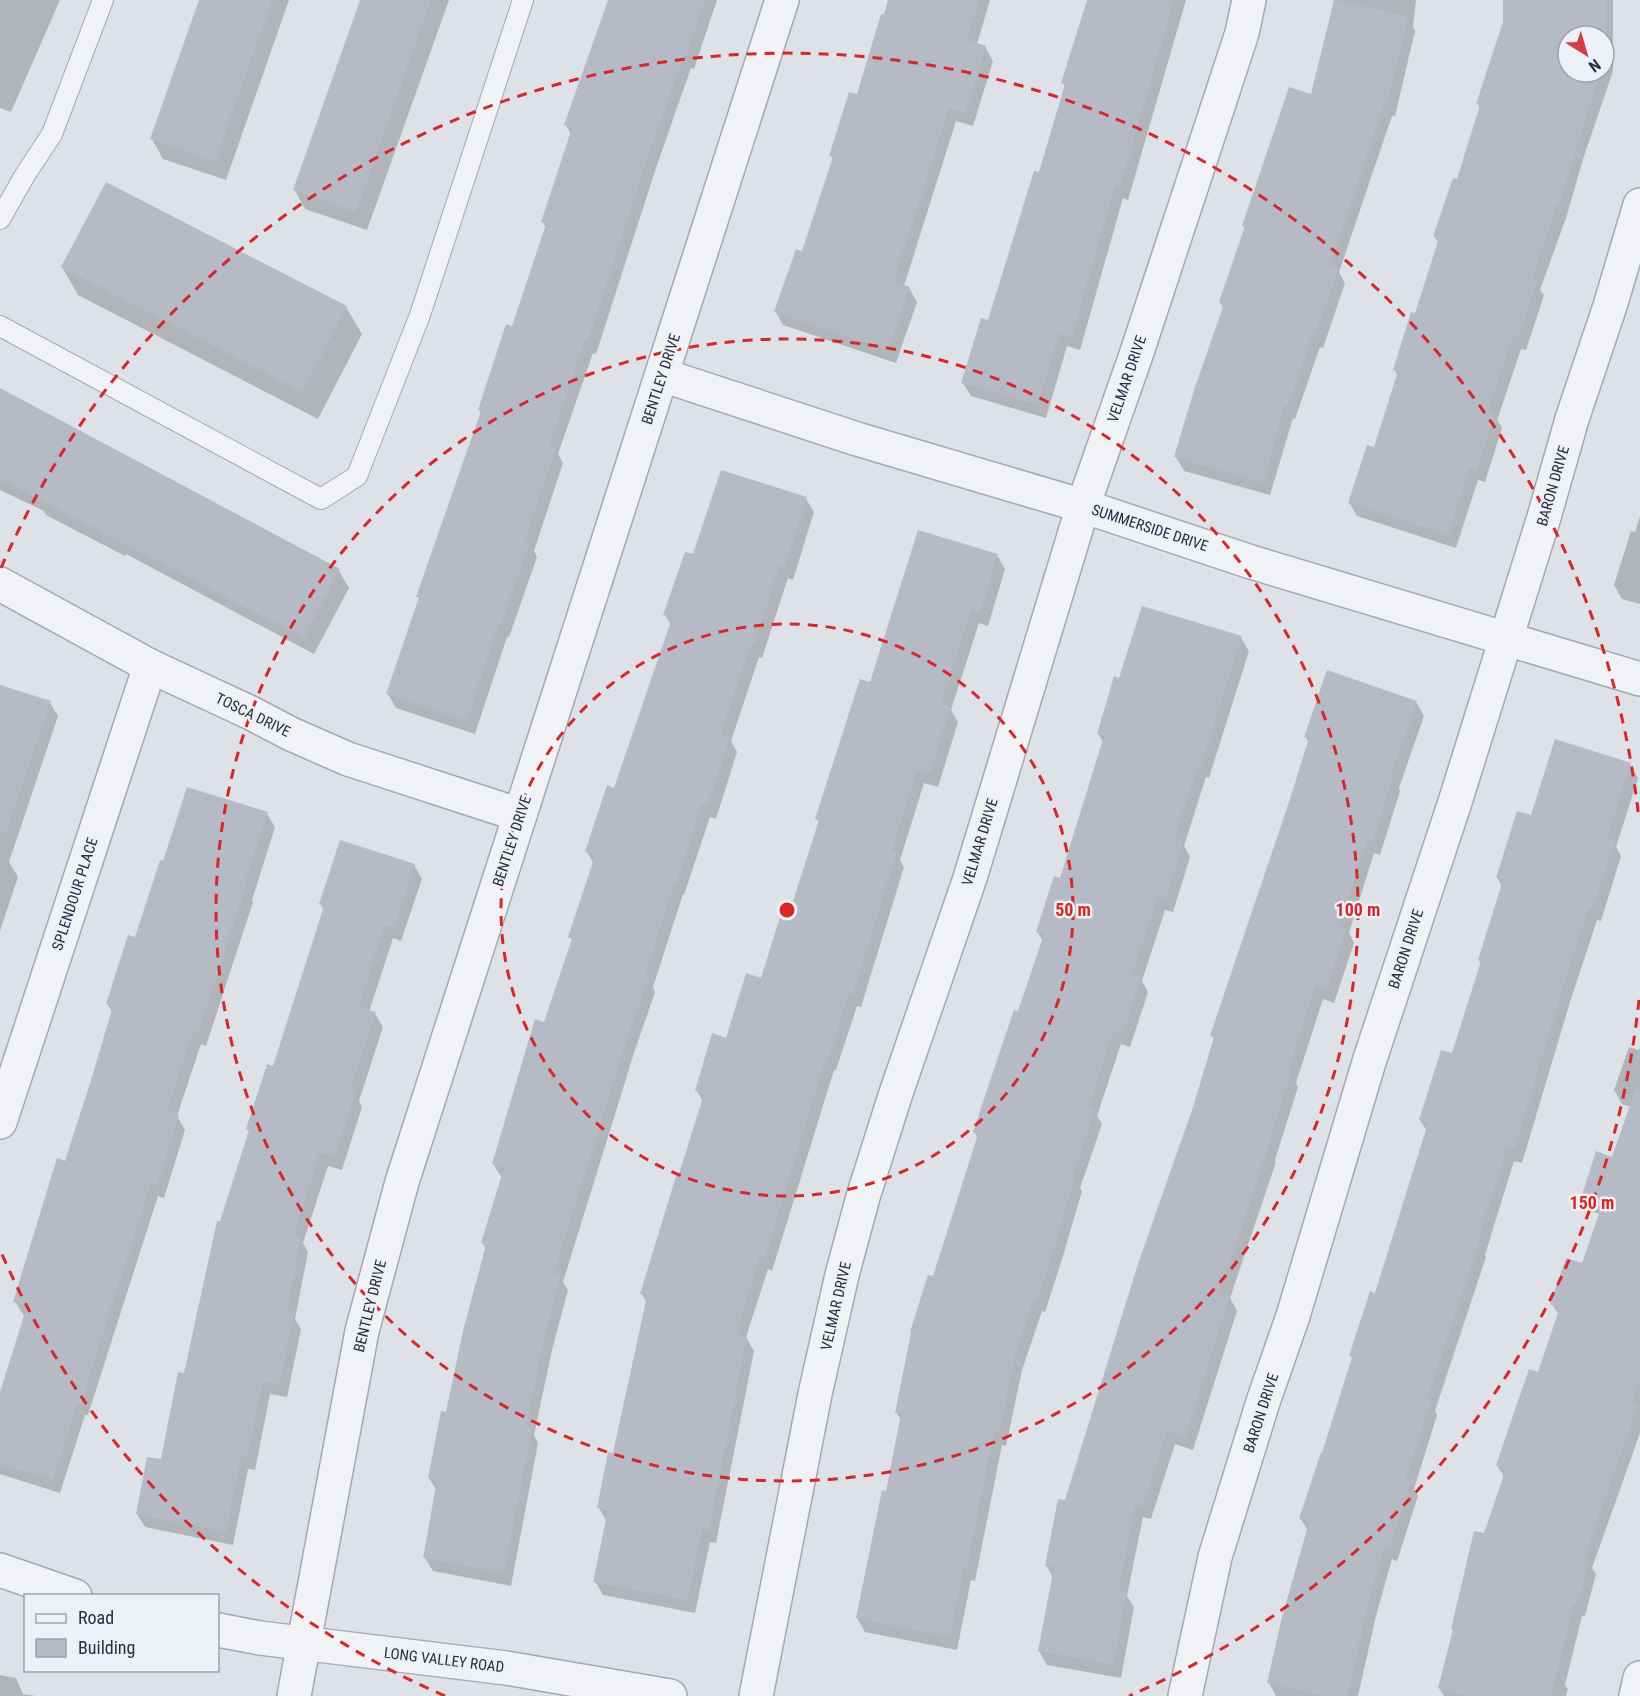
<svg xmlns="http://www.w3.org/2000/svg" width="1640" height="1696" font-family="'Roboto Condensed',sans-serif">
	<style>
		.shadow { fill: #0003; fill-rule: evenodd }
		.building { fill: #b5bac5 }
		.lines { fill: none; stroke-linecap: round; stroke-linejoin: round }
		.service-casing { stroke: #a3a8b2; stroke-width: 22 }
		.minor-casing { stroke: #a3a8b2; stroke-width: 36 }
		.tertiary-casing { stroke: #a3a8b2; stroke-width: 36 }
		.service { stroke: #f0f2f6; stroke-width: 20 }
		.minor { stroke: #f0f2f6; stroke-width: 33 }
		.tertiary { stroke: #f0f2f6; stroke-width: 33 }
		.ring { fill: none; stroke: #d62828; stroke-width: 3; stroke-dasharray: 10 8 }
		.labels { text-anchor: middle; stroke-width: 5; stroke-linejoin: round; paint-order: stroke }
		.street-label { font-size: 15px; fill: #272e3f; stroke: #edf0f5 }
		.centre { fill: #d62828; stroke: #edf0f5; stroke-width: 3 }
		.ring-label { font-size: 18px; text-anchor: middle; font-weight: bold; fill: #d62828; stroke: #edf0f5; stroke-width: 5; stroke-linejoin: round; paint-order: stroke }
	</style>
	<rect width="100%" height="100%" fill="#dee1e8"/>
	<!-- shadow -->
	<g class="shadow">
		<path d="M0,0H60L11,112L0,108Z"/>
		<path d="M201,0H289L226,180L163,159L152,139Z"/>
		<path d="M362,0H449L367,230L305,209L294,189Z"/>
		<path d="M609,0H717L694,69L691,68L656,168L596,354L593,353L558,454L563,463L534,551L537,557L509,637H507L475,734L396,708L388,694L420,600L418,596L482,414L479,410L513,328L546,228L543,222L571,135L566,125Z"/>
		<path d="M889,0H990L977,44L985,47L993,61L973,126L956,121L904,286L909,288L917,302L896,363L783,325L776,312L803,253L834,160L831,156L858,96Z"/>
		<path d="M1088,0H1186L1128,200L1123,198L1080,350L1067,346L1046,418L971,396L963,383L989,322L1040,174L1066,88L1063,83Z"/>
		<path d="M1335,0H1416L1413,27L1415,31L1395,116H1392L1339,272L1345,283L1323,348L1320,347L1295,419L1293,418L1270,495L1184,471L1176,457L1224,309L1220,302L1245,229L1243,225L1312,96Z"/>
		<path d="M1504,0H1613V71L1583,159L1567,215L1540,290L1544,295L1526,350L1521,349L1497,420L1502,428L1485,482L1478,480L1456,548L1357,516L1349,502L1375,449L1398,376L1394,369L1416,315L1439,243L1434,236L1458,181L1481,109L1478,104L1504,22ZM1568,36H1604V72H1568Z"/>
		<path d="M62,267L346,307L362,334L318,419L78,295Z"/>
		<path d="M0,390L339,571L349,588L314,654L126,554L125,556L46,515L44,511L0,490Z"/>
		<path d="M806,499L814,512L793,580L788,578L762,658L759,657L731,741L737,752L716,819L710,817L684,895L683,894L653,987L655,992L634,1053L563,1282L568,1290L552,1350L534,1435L538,1443L511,1586L433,1571L425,1558L437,1491L429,1478L447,1413L486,1250L483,1243L502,1178L493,1164L545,1024L573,942L570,937L594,864L587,852L615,789L671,625L665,615L694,556Z"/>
		<path d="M1640,516V604L1622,599L1614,585L1631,531L1635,532Z"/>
		<path d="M997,555L1005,569L988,626L979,623L951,710L958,722L938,787L924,783L900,860L904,867L861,1007L857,1006L836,1070H834L772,1271L768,1269L746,1337L754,1351L716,1543L710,1542L695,1613L603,1595L595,1581L607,1522L599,1508L614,1454L647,1303L642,1294L703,1102L697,1091L762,980L793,906L819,823L817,819L871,684Z"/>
		<path d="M1241,638L1249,651L1209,778L1206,777L1184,846L1190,857L1173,912L1165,910L1142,981L1148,992L1130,1047L1121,1044L1097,1116L1102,1124L1080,1188L1082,1191L1063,1256L1045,1312L1042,1311L1022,1370L1006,1446L1002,1445L975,1581L971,1580L957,1650L865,1632L857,1618L887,1492L901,1421L897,1413L934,1278L978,1138L974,1132L1019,1013L1043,941L1037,932L1061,880L1104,743L1098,734L1120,679Z"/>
		<path d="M0,687L50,703L58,716L9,862L18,877L0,931Z"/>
		<path d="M1416,702L1424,716L1399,788L1400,791L1380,855L1374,853L1349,933L1354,943L1334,1003L1323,999L1296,1083L1298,1087L1275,1160L1276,1162L1230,1298L1237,1311L1193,1450L1175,1444L1151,1519L1143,1517L1127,1596L1134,1607L1121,1678L1047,1665L1039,1651L1053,1577L1046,1565L1194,1107L1214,1040L1212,1035L1309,743L1306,737Z"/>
		<path d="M1630,765L1638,778L1616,847L1621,856L1601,921L1597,920L1570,1002L1522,1163L1514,1161L1485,1255L1486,1257L1435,1411L1437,1415L1414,1489L1418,1496L1397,1561L1392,1559L1376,1616L1358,1696H1276L1269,1683L1308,1531L1301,1519L1353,1360L1351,1356L1376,1294L1427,1131L1420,1120L1453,1055L1482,965L1479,960L1502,886L1497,877L1532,817Z"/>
		<path d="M267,814L275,827L252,900L253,902L206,1046L201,1044L177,1116L185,1130L164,1198L158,1196L88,1415H85L60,1493L0,1474V1397L25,1317L15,1302L66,1162L113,1013L107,1004L136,939L164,863Z"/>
		<path d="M414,865L422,879L401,941L393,938L369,1012L375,1014L383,1027L359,1101L362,1107L342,1170L328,1166L303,1243L308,1252L295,1319L301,1329L287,1397L270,1394L255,1470L248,1469L233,1545L145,1527L137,1514L162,1461L185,1375L221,1223L250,1132L248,1129L274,1068L324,910L321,904Z"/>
		<path d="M1629,1047L1639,1050L1640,1047V1433L1592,1568L1596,1574L1585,1616H1582L1565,1685L1568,1689L1566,1696H1444L1439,1688L1454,1632L1452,1629L1504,1477L1497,1465L1539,1374L1559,1315L1552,1304L1583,1265L1600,1214L1590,1211L1582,1197L1613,1159L1631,1107L1622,1104L1614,1090Z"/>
		<path d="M0,1675L16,1678L23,1694L36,1696H0Z"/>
	</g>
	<!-- building -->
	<g class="building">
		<path d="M199,0H272L215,162L150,139Z"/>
		<path d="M360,0H431L356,212L293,190Z"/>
		<path d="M608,0H705L686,56H684L649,153L588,341L585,340L549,446L556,448L525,540L530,542L501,625L499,624L467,721L386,694L419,597H416L481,411L478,410L506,324L512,326L546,224L541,222L572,128L564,125Z"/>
		<path d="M888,0H979L967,40L986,46L965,113L949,108L894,281L910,287L888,350L774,312L796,249L802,251L833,157L829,156L849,92L857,94L881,14L884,15Z"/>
		<path d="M1087,0H1174L1120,187L1115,185L1072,337L1059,333L1038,405L961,383L981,318L988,320L1034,171L1039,172L1065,84L1061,83Z"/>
		<path d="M1334,0L1408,16L1387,103H1384L1330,265L1339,268L1315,335H1313L1288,406L1285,405L1263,483L1174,457L1195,387L1224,304L1219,302L1245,226H1242L1289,87L1311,94Z"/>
		<path d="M1503,0H1606V56L1604,61V36H1568V72H1600L1560,202H1558L1532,279L1537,280L1519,337L1513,336L1488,411L1495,413L1477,470L1470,467L1448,535L1348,503L1367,445L1374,447L1398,371L1393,370L1411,312L1415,313L1439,238L1433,236L1453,178L1457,179L1480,105L1476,104L1503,22Z"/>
		<path d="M106,182L347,306L302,392L61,267Z"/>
		<path d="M0,388L340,569L304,638L0,479Z"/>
		<path d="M721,470L807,497L785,567L780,565L754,645L751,644L721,734L730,737L708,806L702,804L677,882L675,881L645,976L649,977L627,1039L554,1273L561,1275L545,1336L526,1427L532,1428L504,1573L423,1558L437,1480L428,1478L441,1411L446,1412L463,1331L486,1245L481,1243L504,1168L492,1164L535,1019L544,1022L572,939L568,937L595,856L585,852L607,785L614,788L672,618L663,615L685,552L693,554Z"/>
		<path d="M918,530L998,554L980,613L971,610L941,704L951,707L930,774L917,770L892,851L897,852L853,994L849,993L829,1057H826L765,1258L760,1256L736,1334L747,1336L709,1530L702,1529L688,1600L593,1582L608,1510L597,1508L608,1452L613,1453L647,1296L640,1294L677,1173L679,1174L704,1094L695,1091L712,1033L726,1038L746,973L761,978L785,901L792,904L819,820L815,819L860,679L870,682Z"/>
		<path d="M1142,606L1242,636L1201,765L1199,764L1174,840L1183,842L1166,899L1158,897L1132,974L1141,977L1123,1034L1113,1031L1089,1107L1095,1109L1073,1175L1075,1176L1056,1242L1038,1299L1034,1298L1015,1356L999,1433L994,1432L967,1568L964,1567L950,1637L856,1618L882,1490L886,1491L901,1414L895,1413L911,1333L910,1332L928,1275L933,1276L954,1210L978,1134L973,1132L992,1075L1014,1010L1018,1011L1044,934L1036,932L1054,876L1060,878L1104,736L1097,734L1114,676L1119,678Z"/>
		<path d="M1327,670L1417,701L1391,775L1393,776L1373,842L1367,840L1340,925L1347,928L1326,990L1315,987L1288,1071L1291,1072L1268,1147H1269L1219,1293L1230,1296L1185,1437L1167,1431L1143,1506L1135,1504L1119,1590L1127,1592L1113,1665L1038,1651L1054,1567L1045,1566L1058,1499L1065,1500L1137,1267L1193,1107L1214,1037L1210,1036L1289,802L1309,738L1304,737Z"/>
		<path d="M0,685L51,701L6,833L0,832Z"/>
		<path d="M1555,739L1631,763L1607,839L1615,841L1593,908L1589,907L1563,987L1514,1150L1507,1148L1478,1241L1479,1242L1427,1399L1431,1400L1406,1479L1411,1481L1390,1548L1384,1546L1369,1602L1347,1696H1324L1267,1683L1281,1621L1309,1522L1299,1519L1321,1452L1322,1453L1352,1357L1349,1356L1370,1291L1375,1293L1428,1123L1419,1120L1441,1050L1452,1053L1481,961L1478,960L1503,880L1496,878L1517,811L1531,815Z"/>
		<path d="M187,787L268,812L244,886L246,887L198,1033L193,1031L167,1111L179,1115L157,1185L151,1183L81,1403L78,1402L53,1480L0,1464V1392L27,1306L13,1302L57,1158L65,1161L92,1077L113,1006L106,1004L128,935L135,937L160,860L163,861Z"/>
		<path d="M340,840L415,864L394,928L385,925L359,1007L376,1012L350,1091L355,1092L335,1157L320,1153L294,1236L301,1237L287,1313L294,1314L280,1384L263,1381L247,1457L241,1456L226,1532L136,1514L147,1457L161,1459L178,1372L184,1373L217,1221H220L249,1130L246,1129L267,1064L273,1066L324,906L319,904Z"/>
		<path d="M1635,1091L1640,1092V1379L1632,1403L1638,1405L1584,1558L1589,1559L1578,1603H1574L1551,1696H1468L1438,1688L1453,1630L1451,1629L1474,1531L1484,1533L1506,1469L1496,1465L1529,1369L1538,1372L1560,1307L1550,1304L1566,1258L1582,1263L1602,1205L1581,1198L1596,1151L1612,1157Z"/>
	</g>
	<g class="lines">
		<!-- service casing -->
		<g class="service-casing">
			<g id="service">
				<path d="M0,219L25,175L52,134L103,0"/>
				<path d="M0,326L321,499L357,476L420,315L523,0"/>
			</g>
		</g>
		<!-- minor casing -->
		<g class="minor-casing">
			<g id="minor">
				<path d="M662,375L857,439L1083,506L1251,562L1640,679"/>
				<path d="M0,584L150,666L251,713L291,734L348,759L520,815"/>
				<path d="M0,1122L150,666"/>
				<path d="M756,1696L815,1394L842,1275L863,1197L895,1096L970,878L1083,506L1136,355L1222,94L1242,33L1249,0"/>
				<path d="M1185,1696L1215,1557L1263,1402L1293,1316L1369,1062L1455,802L1544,517L1572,419L1610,306L1640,205"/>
				<path d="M1636,1696L1640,1678"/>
			</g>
		</g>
		<!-- tertiary casing -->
		<g class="tertiary-casing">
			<g id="tertiary">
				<path d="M0,1570L75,1596"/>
				<path d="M218,1630L260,1638L506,1668L670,1696"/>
				<path d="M294,1696L362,1331L402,1182L782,0"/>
			</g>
		</g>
		<!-- service -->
		<use href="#service" class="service"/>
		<!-- minor -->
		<use href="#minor" class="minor"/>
		<!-- tertiary -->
		<use href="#tertiary" class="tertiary"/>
	</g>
	<!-- distance rings -->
	<g class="ring">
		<circle cx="787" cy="910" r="286"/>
		<circle cx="787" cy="910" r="571"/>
		<path d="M1639 1000A857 857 0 0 1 1129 1696M445 1696A857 857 0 0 1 1 1252M1 568A857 857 0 0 1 1639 820"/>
	</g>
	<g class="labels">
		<!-- street labels -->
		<g class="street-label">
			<text transform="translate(661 379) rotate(-72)" y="5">BENTLEY DRIVE</text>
			<text transform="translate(1127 379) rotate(-71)" y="5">VELMAR DRIVE</text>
			<text transform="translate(1553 486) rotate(-74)" y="5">BARON DRIVE</text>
			<text transform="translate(1150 528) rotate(18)" y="5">SUMMERSIDE DRIVE</text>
			<text transform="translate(253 715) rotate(26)" y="5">TOSCA DRIVE</text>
			<text transform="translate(512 841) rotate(-72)" y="5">BENTLEY DRIVE</text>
			<text transform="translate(980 842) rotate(-73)" y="5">VELMAR DRIVE</text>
			<text transform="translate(75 894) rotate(-72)" y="5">SPLENDOUR PLACE</text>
			<text transform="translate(1406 949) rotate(-72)" y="5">BARON DRIVE</text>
			<text transform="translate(370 1306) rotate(-76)" y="5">BENTLEY DRIVE</text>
			<text transform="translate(836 1306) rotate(-77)" y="5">VELMAR DRIVE</text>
			<text transform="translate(1261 1413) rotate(-72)" y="5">BARON DRIVE</text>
			<text transform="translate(444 1660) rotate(7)" y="5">LONG VALLEY ROAD</text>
		</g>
	</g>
	<circle cx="787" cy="910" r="9" class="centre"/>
	<g class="ring-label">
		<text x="1073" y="916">50 m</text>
		<text x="1358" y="916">100 m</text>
		<text x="1592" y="1209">150 m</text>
	</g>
	<!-- legend -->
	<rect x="24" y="1594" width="195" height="78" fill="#edf0f5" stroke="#9ea2ac" stroke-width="1.5"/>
	<rect x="36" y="1614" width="30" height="9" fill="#f0f2f6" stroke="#9ea2ac" stroke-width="1.5"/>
	<text x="78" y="1624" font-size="18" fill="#272e3f">Road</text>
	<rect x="36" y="1639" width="30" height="18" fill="#b5bac5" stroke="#9ea2ac" stroke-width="1.5"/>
	<text x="78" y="1654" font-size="18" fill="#272e3f">Building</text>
	<!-- north arrow -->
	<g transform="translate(1586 54) rotate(143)"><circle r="28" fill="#edf0f5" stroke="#9ea2ac" stroke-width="1.5"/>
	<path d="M0-4.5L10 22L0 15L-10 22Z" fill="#d13f4e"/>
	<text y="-9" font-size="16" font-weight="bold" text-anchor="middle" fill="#272e3f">N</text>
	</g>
</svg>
